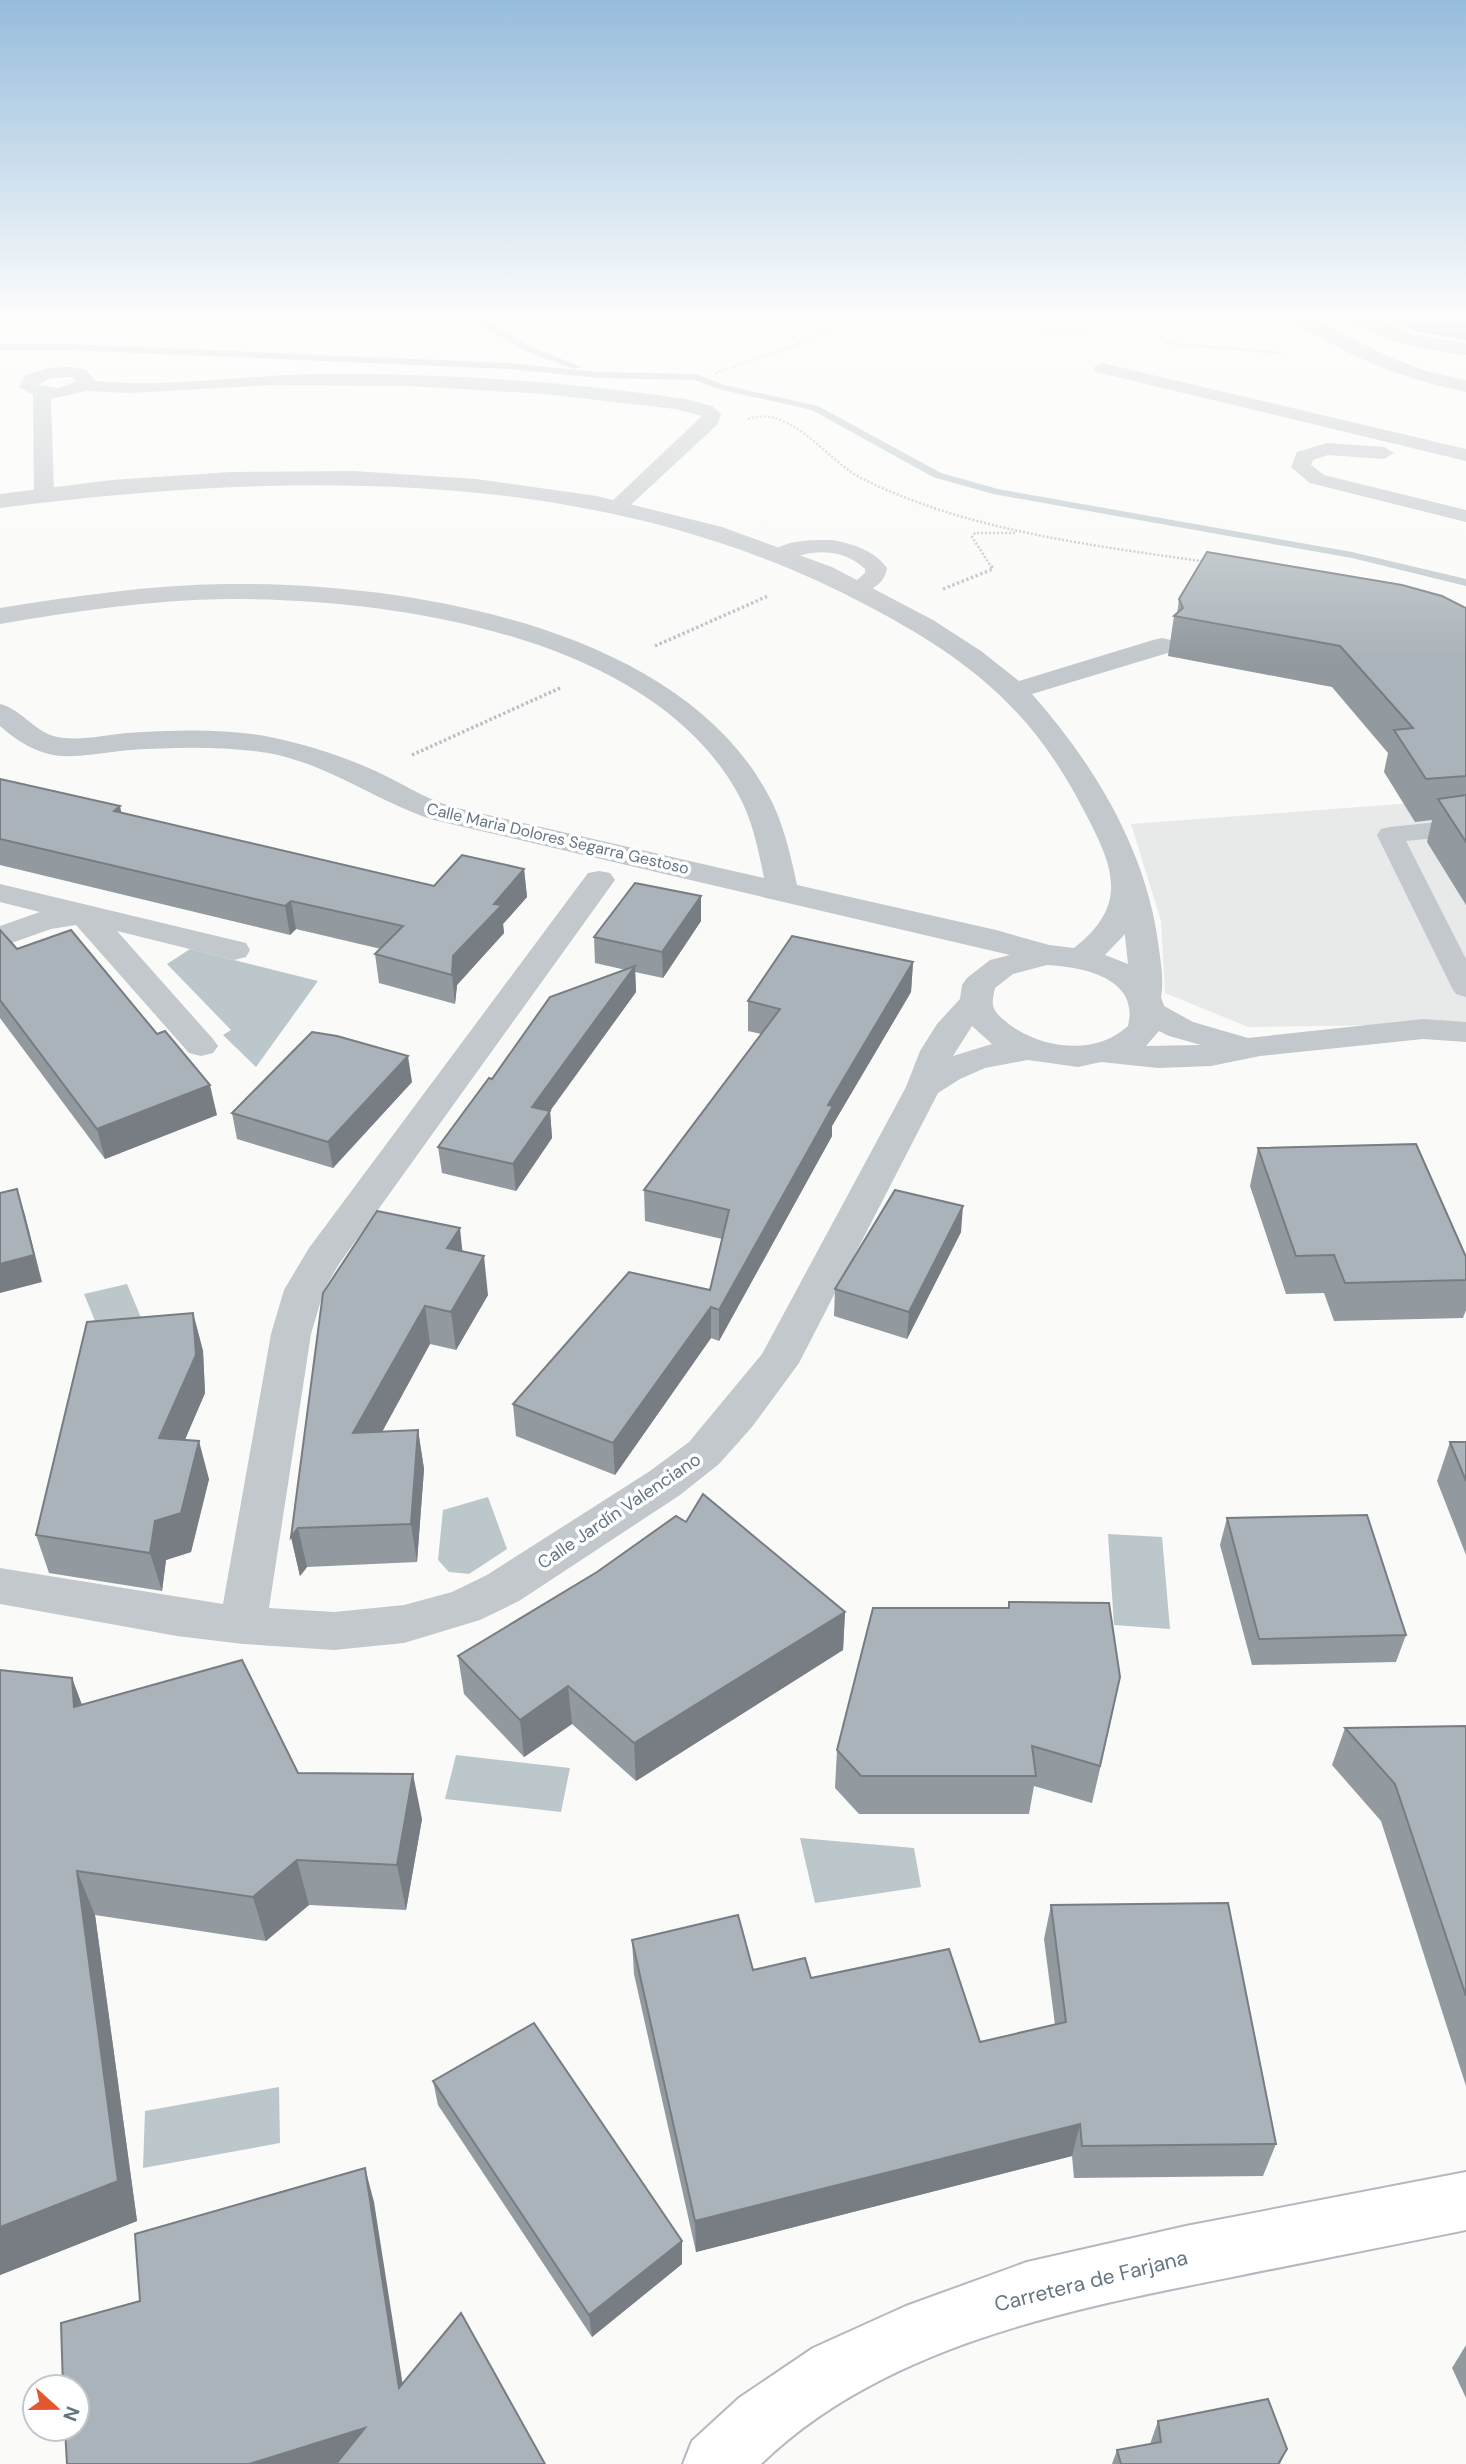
<svg xmlns="http://www.w3.org/2000/svg" width="1466" height="2464" font-family="'DM Sans',sans-serif">
	<style>
		.built { fill: #e8e9e9 }
		.water { fill: #bbc7cb }
		.lines { fill: none; stroke-linecap: round; stroke-linejoin: round }
		.stream { fill: #bbc7cb; fill-rule: evenodd }
		.secondary-casing { stroke: #b3babf; stroke-width: 4 }
		.path-far1 { stroke: #bbbfc2; stroke-width: 2.5; stroke-dasharray: 2 2; stroke-linecap: butt }
		.path { stroke: #bbbfc2; stroke-width: 3.5; stroke-dasharray: 2.5 2.5; stroke-linecap: butt }
		.service { fill: #c3c8cc; fill-rule: evenodd }
		.minor { fill: #c3c8cc; fill-rule: evenodd }
		.secondary { fill: #fff; fill-rule: evenodd }
		.wall { fill: #929a9f }
		.shaded-wall { fill: #777d82 }
		.building { fill: #aab3b9; stroke: #777d82; stroke-width: 2 }
		.labels { text-anchor: middle; stroke-width: 7; stroke-linejoin: round; paint-order: stroke }
		.far-street-label { font-size: 16px; fill: #657683; stroke: #fff }
		.street-label { font-size: 18px; fill: #657683; stroke: #fff }
		.near-street-label { font-size: 21px; fill: #657683; stroke: #fff }
	</style>
	<rect width="100%" height="100%" fill="#fafaf8"/>
	<!-- built -->
	<path class="built" d="M1466,799V1029L1388,1025L1248,1027L1165,993L1161,921L1131,824Z"/>
	<!-- water -->
	<g class="water">
		<path d="M190,949L318,981L256,1067L223,1035L231,1030L167,964Z"/>
		<path d="M127,1284L142,1320L100,1333L84,1294Z"/>
		<path d="M488,1497L507,1549L469,1574L449,1572L438,1560L443,1510Z"/>
		<path d="M1108,1534L1162,1537L1170,1629L1114,1625Z"/>
		<path d="M456,1755L570,1768L561,1812L445,1799Z"/>
		<path d="M800,1838L914,1848L921,1887L815,1903Z"/>
		<path d="M279,2087L280,2143L143,2168L145,2111Z"/>
	</g>
	<g class="lines">
		<!-- stream -->
		<g class="stream">
			<path d="M462,315H473L531,347L582,367L574,369L525,351Z"/>
			<path d="M0,344H69L507,363L599,372L696,374L724,385L818,406L941,473L998,489L1352,552L1466,579V586L1352,558L993,494L933,477L812,410L718,389L695,380L599,378L507,369L69,350H0Z"/>
		</g>
		<!-- secondary casing -->
		<g class="secondary-casing">
			<path id="secondary" d="M1466,2172V2230C1388,2246 1310,2261 1232,2277C1071,2309 883,2345 761,2464H683L692,2441L739,2398L813,2348L906,2306L1027,2262L1186,2226Z"/>
		</g>
		<!-- path-far1 -->
		<g class="path-far1">
			<path d="M901,315L1088,334"/>
			<path d="M1166,343L1283,353"/>
			<path d="M715,373L793,346L860,315"/>
			<path d="M748,419C791,404 826,460 861,478C967,531 1091,545 1207,562"/>
			<path d="M992,568L972,537L975,533H1015"/>
		</g>
		<!-- path -->
		<g class="path">
			<path d="M943,589L993,569L991,566"/>
			<path d="M655,646L768,596"/>
			<path d="M412,755L560,688"/>
		</g>
		<!-- service -->
		<g class="service">
			<path d="M1102,363L1466,449V461L1096,372L1093,368Z"/>
			<path d="M71,367L86,370L96,381C170,388 245,375 319,374C442,373 565,381 686,399L712,406L721,414L718,424L623,512H609L606,508L609,504L702,416L675,409L545,394L410,386L275,385L131,393L86,391L51,399L54,494L51,498H37L34,494L33,395L19,387L25,375L49,368ZM71,377L77,381L59,388L38,385L51,378Z"/>
			<path d="M1327,443L1384,447L1394,453L1384,459L1328,455L1313,460L1311,465L1324,475L1466,510V522L1310,483L1291,467L1297,452Z"/>
			<path d="M832,540C853,544 874,550 887,568C885,584 868,595 852,592L849,587L865,573V569C848,553 825,549 802,555C792,557 785,561 775,558L771,554C782,539 815,540 832,540Z"/>
			<path d="M1466,819V835L1406,841L1466,959V997L1456,994L1452,988L1377,835L1381,829L1390,827Z"/>
		</g>
		<!-- minor -->
		<g class="minor">
			<path d="M0,315H58L49,321L0,324Z"/>
			<path d="M1287,315H1310L1384,355L1426,371L1466,380V392C1413,381 1365,364 1318,336C1308,330 1294,325 1287,315Z"/>
			<path d="M1346,315H1371L1416,335L1466,343V355C1435,352 1366,340 1346,315Z"/>
			<path d="M353,471L476,479L597,496L722,527L832,567L933,620L981,651L1019,681L1153,640L1162,638L1171,640L1175,646L1171,652L1032,694C1095,765 1148,853 1159,949C1161,964 1164,982 1161,997L1164,1006L1193,1022L1248,1038L1423,1019L1466,1022V1042L1423,1039L1260,1056L1211,1066L1158,1068L1101,1062L1078,1067L1028,1060L985,1068L960,1079L938,1093L799,1363L752,1427L719,1464L680,1495L519,1601L480,1620L404,1643L334,1650L243,1644L177,1636L0,1604V1568L223,1604L271,1334L284,1290L309,1248L588,873L599,871L610,873L615,880L339,1264L324,1290L311,1334L269,1608L334,1612L404,1605L452,1592L487,1575L650,1471L689,1442L762,1354L906,1087L920,1051L937,1024L960,999L962,985L967,978L990,960L1010,955L434,820C377,802 329,764 268,753C223,746 175,747 130,750C108,752 83,757 61,756C37,754 17,741 0,726V704C24,710 36,736 64,738C84,740 107,735 127,733C173,730 225,728 270,737C305,744 339,755 371,769C401,782 420,797 453,807L764,878C758,848 752,818 737,792C648,634 390,598 227,599C151,600 75,611 0,624V608C75,596 150,585 226,584C403,582 686,625 773,804C785,830 791,857 797,885L996,930L1049,945L1074,948C1133,902 1111,862 1081,805C1029,706 965,657 868,606C604,464 289,471 0,508V494L112,480L231,472ZM1125,934V936L1128,964L1105,955ZM1047,965C1083,967 1140,978 1128,1026C1095,1056 1044,1049 1010,1025C1004,1020 994,1013 993,1005C992,1000 994,993 995,988L1013,974ZM972,1026L992,1044L953,1056ZM1159,1031L1169,1036L1201,1045L1146,1046Z"/>
			<path d="M0,884L246,943L250,950L246,957L234,960L117,931L213,1039L218,1046L213,1053L201,1056L189,1053L76,925L51,929L0,947V926L40,912L0,902Z"/>
		</g>
		<!-- secondary -->
		<use href="#secondary" class="secondary"/>
	</g>
	<!-- wall -->
	<g class="wall">
		<path d="M1378,315H1466V340L1417,332Z"/>
		<path d="M1179,599L1466,608V905L1427,842L1432,820L1415,822L1384,772L1388,753L1332,687L1168,656L1174,616L1177,614Z"/>
		<path d="M0,779L121,813L434,886L524,869L527,897L503,924L504,933L457,985L455,1004L379,983L375,954L381,949L296,929L290,935L0,865Z"/>
		<path d="M701,896V921L663,978L635,972L636,992L550,1111L552,1138L516,1191L442,1173L438,1147L492,1079L626,970L595,963L594,937Z"/>
		<path d="M0,930L17,949L217,1115L105,1159L0,1018Z"/>
		<path d="M913,962L911,992L832,1126V1136L719,1341L711,1338L615,1475L516,1436L513,1404L710,1290L722,1239L645,1221L644,1190L761,1034L748,1031V1001Z"/>
		<path d="M412,1082L333,1168L237,1139L232,1113Z"/>
		<path d="M1258,1148L1466,1257V1310L1463,1318L1334,1321L1324,1293L1286,1294L1250,1186Z"/>
		<path d="M961,1232L907,1339L834,1316L835,1289Z"/>
		<path d="M462,1252L488,1295L456,1350L430,1344L382,1432L418,1430L424,1469L417,1562L307,1567L300,1576L291,1537L323,1293Z"/>
		<path d="M193,1313L203,1351L205,1393L185,1440L209,1479L191,1552L166,1560L162,1591L49,1573L36,1535Z"/>
		<path d="M1450,1442H1466V1555L1437,1481Z"/>
		<path d="M1227,1518L1406,1635L1396,1662L1252,1665L1220,1545Z"/>
		<path d="M1009,1602L1112,1715L1092,1803L1034,1786L1029,1814H859L835,1788L837,1750L1008,1608Z"/>
		<path d="M845,1612L843,1650L636,1781L572,1724L524,1757L464,1694L458,1656Z"/>
		<path d="M0,1670L72,1678L82,1705L298,1773L422,1819L406,1910L309,1905L266,1941L95,1915L137,2221L0,2275Z"/>
		<path d="M1466,1726V2086L1381,1821L1332,1765L1345,1728Z"/>
		<path d="M1051,1905L1276,2144L1263,2176L1074,2178L1072,2156L696,2252L634,1974L632,1940L753,1970L811,1978L980,2042L1055,2025L1044,1939Z"/>
		<path d="M433,2081L682,2264L592,2337L438,2105Z"/>
		<path d="M1466,2345V2398L1452,2368Z"/>
		<path d="M1158,2421L1287,2449L1280,2464H1112L1117,2450L1150,2444Z"/>
	</g>
	<!-- shaded-wall -->
	<g class="shaded-wall">
		<path d="M120,806L126,834L114,811Z"/>
		<path d="M524,869L527,897L503,924L504,933L457,985L455,1004L452,975L453,956L494,904Z"/>
		<path d="M701,896V921L663,978L662,952Z"/>
		<path d="M291,901L296,929L290,935L285,906Z"/>
		<path d="M913,962L911,992L832,1126V1136L719,1341V1310L828,1105Z"/>
		<path d="M635,966L636,992L534,1133L532,1107Z"/>
		<path d="M408,1056L412,1082L333,1168L328,1142Z"/>
		<path d="M210,1085L217,1115L105,1159L97,1129Z"/>
		<path d="M550,1111L552,1138L516,1191L513,1164Z"/>
		<path d="M17,1189L25,1215L42,1282L0,1293V1264Z"/>
		<path d="M963,1206L961,1232L907,1339L909,1312Z"/>
		<path d="M460,1228L464,1267L447,1248Z"/>
		<path d="M484,1256L488,1295L456,1350L451,1312Z"/>
		<path d="M425,1306L430,1344L360,1472L353,1433Z"/>
		<path d="M711,1307V1338L615,1475L613,1443Z"/>
		<path d="M193,1313L203,1351L205,1393L169,1476L159,1438Z"/>
		<path d="M418,1430L424,1469L417,1562L411,1524Z"/>
		<path d="M199,1441L209,1479L191,1552L166,1560L162,1591L150,1553L155,1521Z"/>
		<path d="M298,1528L307,1567L300,1576L291,1537Z"/>
		<path d="M845,1612L843,1650L636,1781L634,1743Z"/>
		<path d="M1120,1677L1112,1715L1092,1803L1100,1766Z"/>
		<path d="M72,1678L89,1724L74,1707Z"/>
		<path d="M568,1686L572,1724L524,1757L520,1720Z"/>
		<path d="M413,1774L422,1819L406,1910L397,1865Z"/>
		<path d="M297,1860L309,1905L266,1941L253,1897Z"/>
		<path d="M77,1871L95,1915L137,2221L0,2275V2227Z"/>
		<path d="M1080,2124L1072,2156L696,2252L695,2221Z"/>
		<path d="M365,2168L374,2202L408,2418L399,2388Z"/>
		<path d="M682,2241V2264L592,2337L589,2315Z"/>
		<path d="M365,2428L355,2464H249Z"/>
	</g>
	<!-- building -->
	<g class="building">
		<path d="M1207,552L1402,585L1442,596L1466,608V776L1426,779L1394,730L1413,728L1340,646L1174,616L1183,608L1179,599Z"/>
		<path d="M0,779L120,806L114,811L434,886L462,855L524,869L494,904L502,905L453,956L452,975L375,954L403,926L291,901L285,906L0,839Z"/>
		<path d="M1466,795V842L1438,799Z"/>
		<path d="M635,883L701,896L662,952L594,937Z"/>
		<path d="M0,930L17,949L71,930L157,1034L165,1031L210,1085L97,1129L0,1000Z"/>
		<path d="M792,936L913,962L828,1105L833,1106L719,1310L711,1307L613,1443L513,1404L629,1272L710,1290L729,1210L644,1190L780,1009L748,1001Z"/>
		<path d="M635,966L532,1107L550,1111L513,1164L438,1147L489,1078L492,1079L550,997Z"/>
		<path d="M312,1032L337,1036L408,1056L328,1142L232,1113Z"/>
		<path d="M1416,1144L1466,1257V1280L1345,1283L1334,1255L1296,1256L1258,1148Z"/>
		<path d="M17,1189L34,1255L0,1264V1193Z"/>
		<path d="M895,1190L963,1206L909,1312L835,1289Z"/>
		<path d="M377,1211L460,1228L447,1248L484,1256L451,1312L425,1306L353,1433L418,1430L411,1524L298,1528L291,1537L323,1293Z"/>
		<path d="M193,1313L196,1355L159,1438L199,1441L181,1513L155,1521L150,1553L36,1535L87,1322Z"/>
		<path d="M1450,1442H1466V1481Z"/>
		<path d="M703,1494L845,1612L634,1743L568,1686L520,1720L458,1656L597,1572L676,1516L686,1522Z"/>
		<path d="M1367,1515L1406,1635L1259,1639L1227,1518Z"/>
		<path d="M1009,1602L1109,1603L1120,1677L1100,1766L1032,1746L1036,1776H861L837,1750L873,1608H1009Z"/>
		<path d="M242,1660L298,1773L413,1774L397,1865L297,1860L253,1897L77,1871L118,2181L0,2227V1670L72,1678L74,1707Z"/>
		<path d="M1466,1726V1996L1395,1784L1345,1728Z"/>
		<path d="M1228,1903L1276,2144L1082,2146L1080,2124L695,2221L632,1940L738,1915L753,1970L805,1958L811,1978L949,1949L980,2042L1066,2022L1051,1905Z"/>
		<path d="M534,2023L682,2241L589,2315L433,2081Z"/>
		<path d="M365,2168L399,2388L461,2313L545,2464H336L365,2428L249,2464H67L65,2429H77V2387H63L61,2323L140,2301L135,2234Z"/>
		<path d="M1268,2399L1287,2449L1278,2464H1121L1117,2450L1161,2442L1158,2421Z"/>
	</g>
	<!-- sky -->
	<linearGradient id="sky" x2="0" y2="1"><stop stop-color="#96bcdc"/><stop offset="0.48" stop-color="#fdfdfc"/><stop offset="1" stop-color="#fdfdfc" stop-opacity="0"/></linearGradient>
	<rect width="1466" height="660" fill="url(#sky)"/>
	<g class="labels">
		<!-- far-street labels -->
		<g class="far-street-label">
			<text transform="translate(558 838) rotate(13)" y="6">Calle Maria Dolores Segarra Gestoso</text>
		</g>
		<!-- street labels -->
		<g class="street-label">
			<text transform="translate(619 1511) rotate(-34)" y="6">Calle Jardín Valenciano</text>
		</g>
		<!-- near-street labels -->
		<g class="near-street-label">
			<text transform="translate(1091 2281) rotate(-14)" y="7">Carretera de Farjana</text>
		</g>
	</g>
	<!-- north arrow -->
	<g transform="translate(56 2408) rotate(111)"><circle r="33" fill="#ffffff" stroke="#c1c8cd" stroke-width="2"/>
	<path d="M0-5L12 26L0 18L-12 26Z" fill="#e4572e"/>
	<text y="-10" font-size="19" font-weight="bold" text-anchor="middle" fill="#657683">N</text>
	</g>
</svg>
